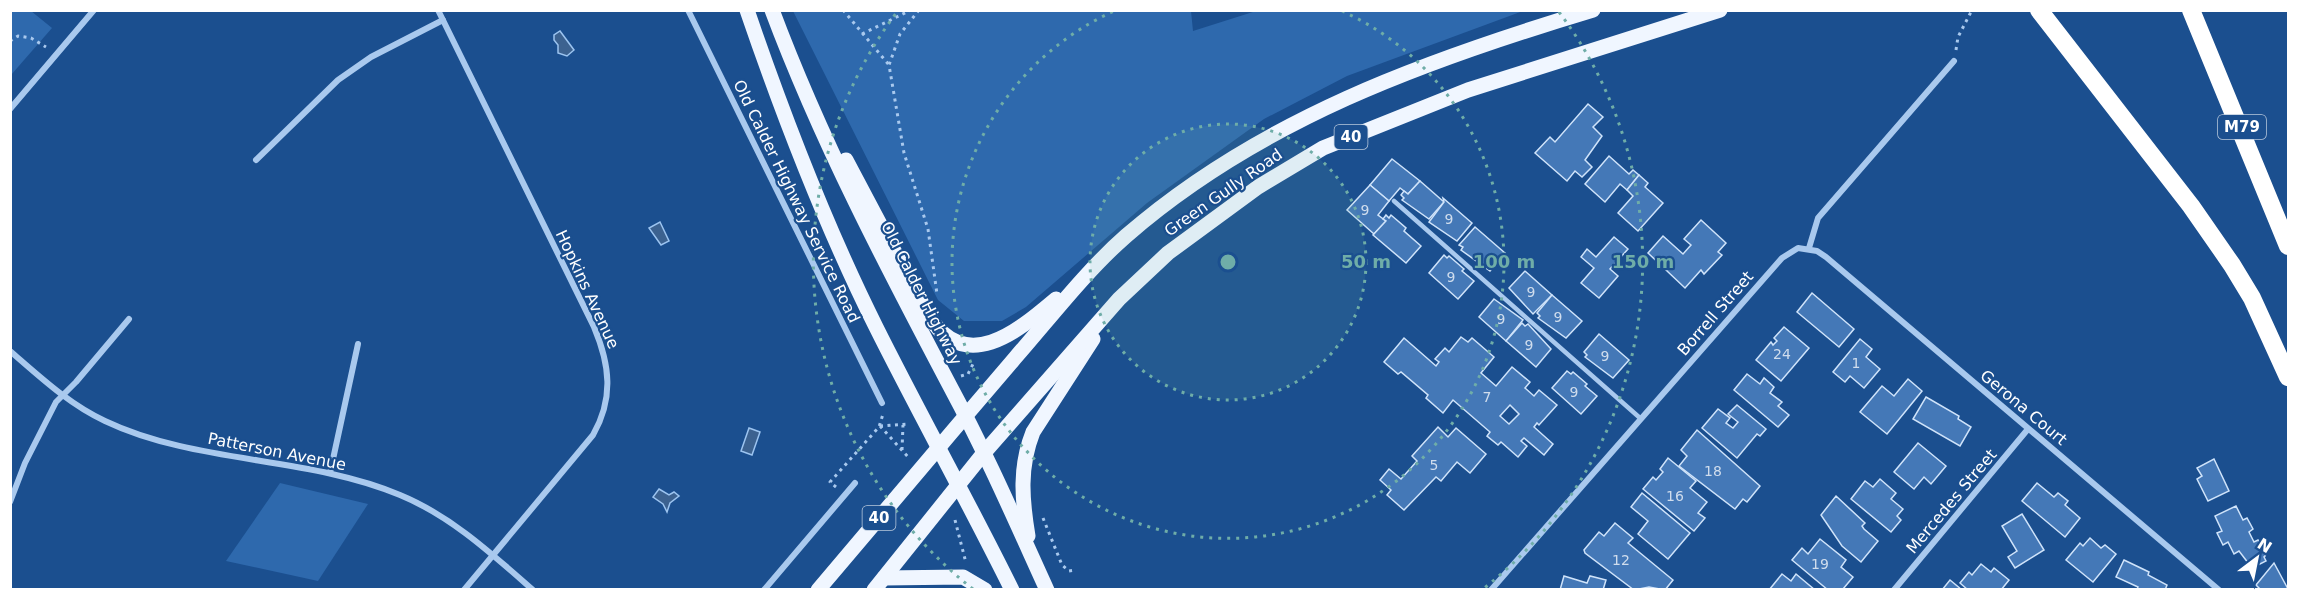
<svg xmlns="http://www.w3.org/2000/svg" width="2299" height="600" font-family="'DejaVu Sans',sans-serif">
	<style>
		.green { fill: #2e69ad }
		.water { fill: #3c6290; stroke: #9cc4f0; stroke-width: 1.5 }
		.building { fill: #4478b7; stroke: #cfe3fa; stroke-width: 1.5; fill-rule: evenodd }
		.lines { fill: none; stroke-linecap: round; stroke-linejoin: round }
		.path { stroke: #a9c9ee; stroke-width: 3; stroke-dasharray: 3 4.5; stroke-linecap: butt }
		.lane { stroke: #a9c9ee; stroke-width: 4.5 }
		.street { stroke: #a9c9ee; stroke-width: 6 }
		.primary { stroke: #f0f6ff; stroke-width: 15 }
		.highway { stroke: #fff; stroke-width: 18 }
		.ring { fill: none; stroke: #6fada8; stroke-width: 3; stroke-dasharray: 3 6 }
		.labels { text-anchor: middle; stroke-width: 4.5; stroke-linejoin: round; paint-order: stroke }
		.number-label { font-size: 14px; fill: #d0dded }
		.shield { fill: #1b4f8f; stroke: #bbcadd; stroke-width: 1.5 }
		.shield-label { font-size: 15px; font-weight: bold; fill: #fff }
		.street-label { font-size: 16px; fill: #fff; stroke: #1b4f8f }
		.centre { fill: #6fada8; stroke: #1b4f8f; stroke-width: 3 }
		.ring-label { font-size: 18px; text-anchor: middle; font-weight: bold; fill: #6fada8; stroke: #1b4f8f; stroke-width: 4.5; stroke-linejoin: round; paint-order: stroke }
	</style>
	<rect width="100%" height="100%" fill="#1b4f8f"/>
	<!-- green -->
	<g class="green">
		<path d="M11,10L31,11L52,28L11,75Z"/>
		<path d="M793,11H1191L1193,31L1256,11H1523L1347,76L1264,119L1147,203L1026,307L1002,321H964L938,300Z"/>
		<path d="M280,483L368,504L318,581L226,561Z"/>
	</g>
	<!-- water -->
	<g class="water">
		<path d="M560,31L574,50L567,56L558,53V45L554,40V35Z"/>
		<path d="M660,222L669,241L661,245L649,228Z"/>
		<path d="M749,428L760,432L752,455L741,451Z"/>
		<path d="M659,489L669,495L674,492L679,496L670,503L667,512L663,504L653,497Z"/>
	</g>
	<!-- building -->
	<g class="building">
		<path d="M1588,104L1603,117L1593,127L1602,136L1585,160L1592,167L1582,177L1575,171L1567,181L1535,153L1550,137L1555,142Z"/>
		<path d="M1609,156L1629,174L1633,170L1639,175L1627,190L1620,184L1605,202L1585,184Z"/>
		<path d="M1392,159L1420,181L1408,194L1400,188L1389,201L1370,185Z"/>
		<path d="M1639,175L1648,183L1645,187L1663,203L1638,231L1618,213L1633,196L1627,190Z"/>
		<path d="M1420,181L1444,202L1429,219L1402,200L1404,198L1401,195L1404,191L1408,194Z"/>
		<path d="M1370,185L1389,201L1378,215L1386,221L1374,234L1347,210Z"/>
		<path d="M1443,198L1472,223L1457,241L1429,222L1444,202Z"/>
		<path d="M1386,215L1389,218L1391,215L1406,228L1404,231L1421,246L1406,263L1373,235L1386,221L1383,219Z"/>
		<path d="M1701,220L1726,243L1718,252L1722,255L1704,274L1701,270L1685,288L1648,253L1663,236L1683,254L1691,245L1684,239Z"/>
		<path d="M1475,227L1505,253L1490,271L1461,250L1463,247L1459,245Z"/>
		<path d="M1614,237L1628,249L1610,269L1618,276L1599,298L1581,283L1594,268L1581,257L1587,249L1596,257Z"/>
		<path d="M1444,255L1447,258L1449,256L1464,269L1462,271L1474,281L1458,299L1429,273Z"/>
		<path d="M1525,271L1552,295L1533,314L1509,288Z"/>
		<path d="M1812,293L1854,329L1839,347L1797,312Z"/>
		<path d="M1552,295L1582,321L1566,338L1538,318L1540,316L1537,313Z"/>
		<path d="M1494,299L1523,320L1506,341L1479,317Z"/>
		<path d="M1522,323L1525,326L1528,324L1551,349L1536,367L1506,341Z"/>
		<path d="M1784,327L1809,348L1781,381L1756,360L1771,342L1773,345L1777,341L1774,338Z"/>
		<path d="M1599,334L1629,360L1613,378L1585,357L1587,355L1584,352Z"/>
		<path d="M1461,337L1468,342L1472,338L1494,357L1481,373L1496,386L1512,367L1530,382L1525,388L1534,396L1539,390L1557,405L1539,425L1537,423L1534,427L1553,444L1544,455L1524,438L1521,441L1527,446L1518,457L1501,442L1498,445L1487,436L1490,432L1453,400L1443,413L1426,398L1428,395L1401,372L1398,374L1384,362L1404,338L1436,366L1439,362L1435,359L1445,348L1449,352ZM1510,405L1519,414L1509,424L1500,416Z"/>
		<path d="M1860,339L1872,349L1866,357L1880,369L1864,388L1850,376L1845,382L1833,372Z"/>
		<path d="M1567,371L1571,374L1573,372L1587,384L1585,386L1597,396L1581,414L1552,388Z"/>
		<path d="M1747,374L1760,384L1764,378L1774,387L1770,393L1782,402L1778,406L1789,415L1778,427L1734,390Z"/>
		<path d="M1908,379L1922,391L1887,434L1860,412L1882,386L1894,396Z"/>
		<path d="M1926,397L1959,416L1958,419L1971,427L1960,446L1913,419Z"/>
		<path d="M1737,405L1766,429L1760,436L1757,434L1737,458L1702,428L1718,409L1730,418L1726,423L1733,428L1738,422L1728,414Z"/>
		<path d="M1438,427L1448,437L1456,428L1486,454L1470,473L1457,462L1441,481L1436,477L1404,510L1387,495L1391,490L1380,480L1389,469L1401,479L1417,461L1412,456Z"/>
		<path d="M1697,430L1760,486L1747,502L1743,499L1735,509L1679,466L1687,456L1681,450Z"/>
		<path d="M1918,443L1946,466L1931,484L1924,477L1914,489L1894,472Z"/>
		<path d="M1668,458L1696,481L1690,488L1707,502L1698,513L1705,518L1694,531L1643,489L1653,477L1656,480L1663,472L1660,469Z"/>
		<path d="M2214,459L2229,491L2208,501L2197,479L2202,476L2197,468Z"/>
		<path d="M1880,479L1896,493L1891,499L1903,509L1897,516L1901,520L1891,532L1851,499L1865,481L1873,487Z"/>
		<path d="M2037,483L2054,497L2058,493L2068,501L2065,505L2080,518L2065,537L2022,501Z"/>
		<path d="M1642,493L1690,533L1668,559L1638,534L1648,521L1631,507Z"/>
		<path d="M1836,496L1865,523L1862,526L1864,529L1878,541L1861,562L1842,546L1821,515Z"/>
		<path d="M2236,506L2243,520L2247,518L2253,529L2249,532L2254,542L2258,540L2266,555L2264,557L2266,561L2252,568L2239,551L2234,554L2228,542L2223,545L2217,533L2222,531L2215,516Z"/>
		<path d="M2022,514L2044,550L2015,568L2008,557L2017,551L2002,526Z"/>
		<path d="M1615,523L1633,538L1628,543L1673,580L1665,590L1649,587L1634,590L1585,553L1584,550L1599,532L1604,536Z"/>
		<path d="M2090,538L2101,548L2105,545L2116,554L2093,582L2066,560L2080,543L2083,546Z"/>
		<path d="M1820,539L1846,560L1841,567L1853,577L1843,589L1828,590L1792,560L1802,548L1808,554Z"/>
		<path d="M2124,560L2149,572L2148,575L2167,585L2165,590H2137L2138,587L2116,577Z"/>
		<path d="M2274,563L2288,589V590H2261L2256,585Z"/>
		<path d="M1981,564L1991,572L1994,568L2009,580L2001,590H1968L1960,583L1969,572L1972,575Z"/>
		<path d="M1782,574L1791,581L1796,574L1815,590H1769Z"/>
		<path d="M1564,576L1587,583L1590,576L1606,580L1603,590H1560Z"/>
		<path d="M1950,580L1962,590H1942Z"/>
	</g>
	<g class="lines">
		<!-- path -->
		<g class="path">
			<path d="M843,10L889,65"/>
			<path d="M919,10L900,34L889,65L904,153L928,229L937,294"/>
			<path d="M862,34L911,10"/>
			<path d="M10,41L18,36L31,38L46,47"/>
			<path d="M1956,50L1958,37L1972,10"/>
			<path d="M961,376L968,374L974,362"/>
			<path d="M880,426L909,458"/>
			<path d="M880,426L909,424"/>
			<path d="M902,450L903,425"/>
			<path d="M836,487L830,482L879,427L883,414"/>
			<path d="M1043,518L1062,565L1069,571L1076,570"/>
			<path d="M955,520L966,563"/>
		</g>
		<!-- lane -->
		<path class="lane" d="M1394,201L1640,418"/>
		<!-- street -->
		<g class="street">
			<path d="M438,10L594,327C610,365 614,398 593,435L464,590"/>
			<path d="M688,10L882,403"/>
			<path d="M10,109L94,10"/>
			<path d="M256,160L338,80L371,57L443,20"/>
			<path d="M1809,248L1818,218L1954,61"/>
			<path d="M10,351C40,377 70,405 105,421C195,464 308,456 400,495C451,516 492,554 533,590"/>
			<path d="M330,473L358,344"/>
			<path d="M10,502L25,463L56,402L76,382L129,319"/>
			<path d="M764,590L855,483"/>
			<path d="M1491,590L1782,258L1798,248L1817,251L1826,257L2219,590"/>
			<path d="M1894,590L2028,429"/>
		</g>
		<!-- primary -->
		<g class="primary">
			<path d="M747,10C784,118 825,225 876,327C920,415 968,501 1012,590"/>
			<path d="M772,10C821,141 886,265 951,388C986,453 1016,522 1047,590"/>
			<path d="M846,160L928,315C966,376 1018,331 1056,299"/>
			<path d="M1028,536C1022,500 1019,467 1033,432L1093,339"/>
			<path d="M884,578L963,577L985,590"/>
			<path d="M818,590C884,512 949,435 1015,358C1051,317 1085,272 1126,236C1259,120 1426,60 1593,10"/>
			<path d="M874,590L983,454L1119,299L1168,253L1258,187L1323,148L1468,90L1720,10"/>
		</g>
		<!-- highway -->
		<g class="highway">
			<path d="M2039,10L2191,206L2232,265L2252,298L2288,377"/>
			<path d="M2191,10L2288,246"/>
		</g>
	</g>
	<!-- distance rings -->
	<circle cx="1228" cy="262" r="138" fill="#6fada8" fill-opacity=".12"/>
	<g class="ring">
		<circle cx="1228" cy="262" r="138"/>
		<path d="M1342 11A276 276 0 1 1 1114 11"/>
		<path d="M973 589A415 415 0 0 1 897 12M1559 12A415 415 0 0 1 1483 589"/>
	</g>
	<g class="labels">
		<!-- number labels -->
		<g class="number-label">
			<text x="1365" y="215">9</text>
			<text x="1449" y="224">9</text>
			<text x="1451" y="282">9</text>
			<text x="1531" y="297">9</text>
			<text x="1558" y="322">9</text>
			<text x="1501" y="324">9</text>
			<text x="1529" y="350">9</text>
			<text x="1782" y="359">24</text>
			<text x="1605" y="361">9</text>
			<text x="1856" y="368">1</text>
			<text x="1574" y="397">9</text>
			<text x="1487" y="402">7</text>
			<text x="1434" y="470">5</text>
			<text x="1713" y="476">18</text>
			<text x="1675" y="501">16</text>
			<text x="1621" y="565">12</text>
			<text x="1820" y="569">19</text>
		</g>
		<!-- shield labels -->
		<g class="shield">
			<rect x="2218" y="115" width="48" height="24" rx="4.5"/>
			<rect x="1334.5" y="125" width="33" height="24" rx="4.5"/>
			<rect x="862.5" y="506" width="33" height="24" rx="4.5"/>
		</g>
		<g class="shield-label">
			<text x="2242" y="132">M79</text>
			<text x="1351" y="142">40</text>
			<text x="879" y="523">40</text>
		</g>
		<!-- street labels -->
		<g class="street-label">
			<text transform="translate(1223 192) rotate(-35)" y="6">Green Gully Road</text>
			<text transform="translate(797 201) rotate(64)" y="6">Old Calder Highway Service Road</text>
			<text transform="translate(588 289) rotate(65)" y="6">Hopkins Avenue</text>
			<text transform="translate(922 293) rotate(63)" y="6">Old Calder Highway</text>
			<text transform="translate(1715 313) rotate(-49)" y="6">Borrell Street</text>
			<text transform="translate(2024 407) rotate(40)" y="6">Gerona Court</text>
			<text transform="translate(277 451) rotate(11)" y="6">Patterson Avenue</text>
			<text transform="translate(1951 501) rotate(-50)" y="6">Mercedes Street</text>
		</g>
	</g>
	<circle cx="1228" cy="262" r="9" class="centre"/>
	<g class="ring-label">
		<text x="1366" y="268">50 m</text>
		<text x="1504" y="268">100 m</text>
		<text x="1643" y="268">150 m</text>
	</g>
	<!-- border -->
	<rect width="2299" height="600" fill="none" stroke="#ffffff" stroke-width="24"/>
	<!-- north arrow -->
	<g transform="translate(2257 558) rotate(32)" stroke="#1b4f8f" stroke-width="4.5" paint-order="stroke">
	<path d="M0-4.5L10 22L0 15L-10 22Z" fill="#ffffff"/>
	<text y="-9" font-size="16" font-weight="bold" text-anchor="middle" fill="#ffffff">N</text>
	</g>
</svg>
